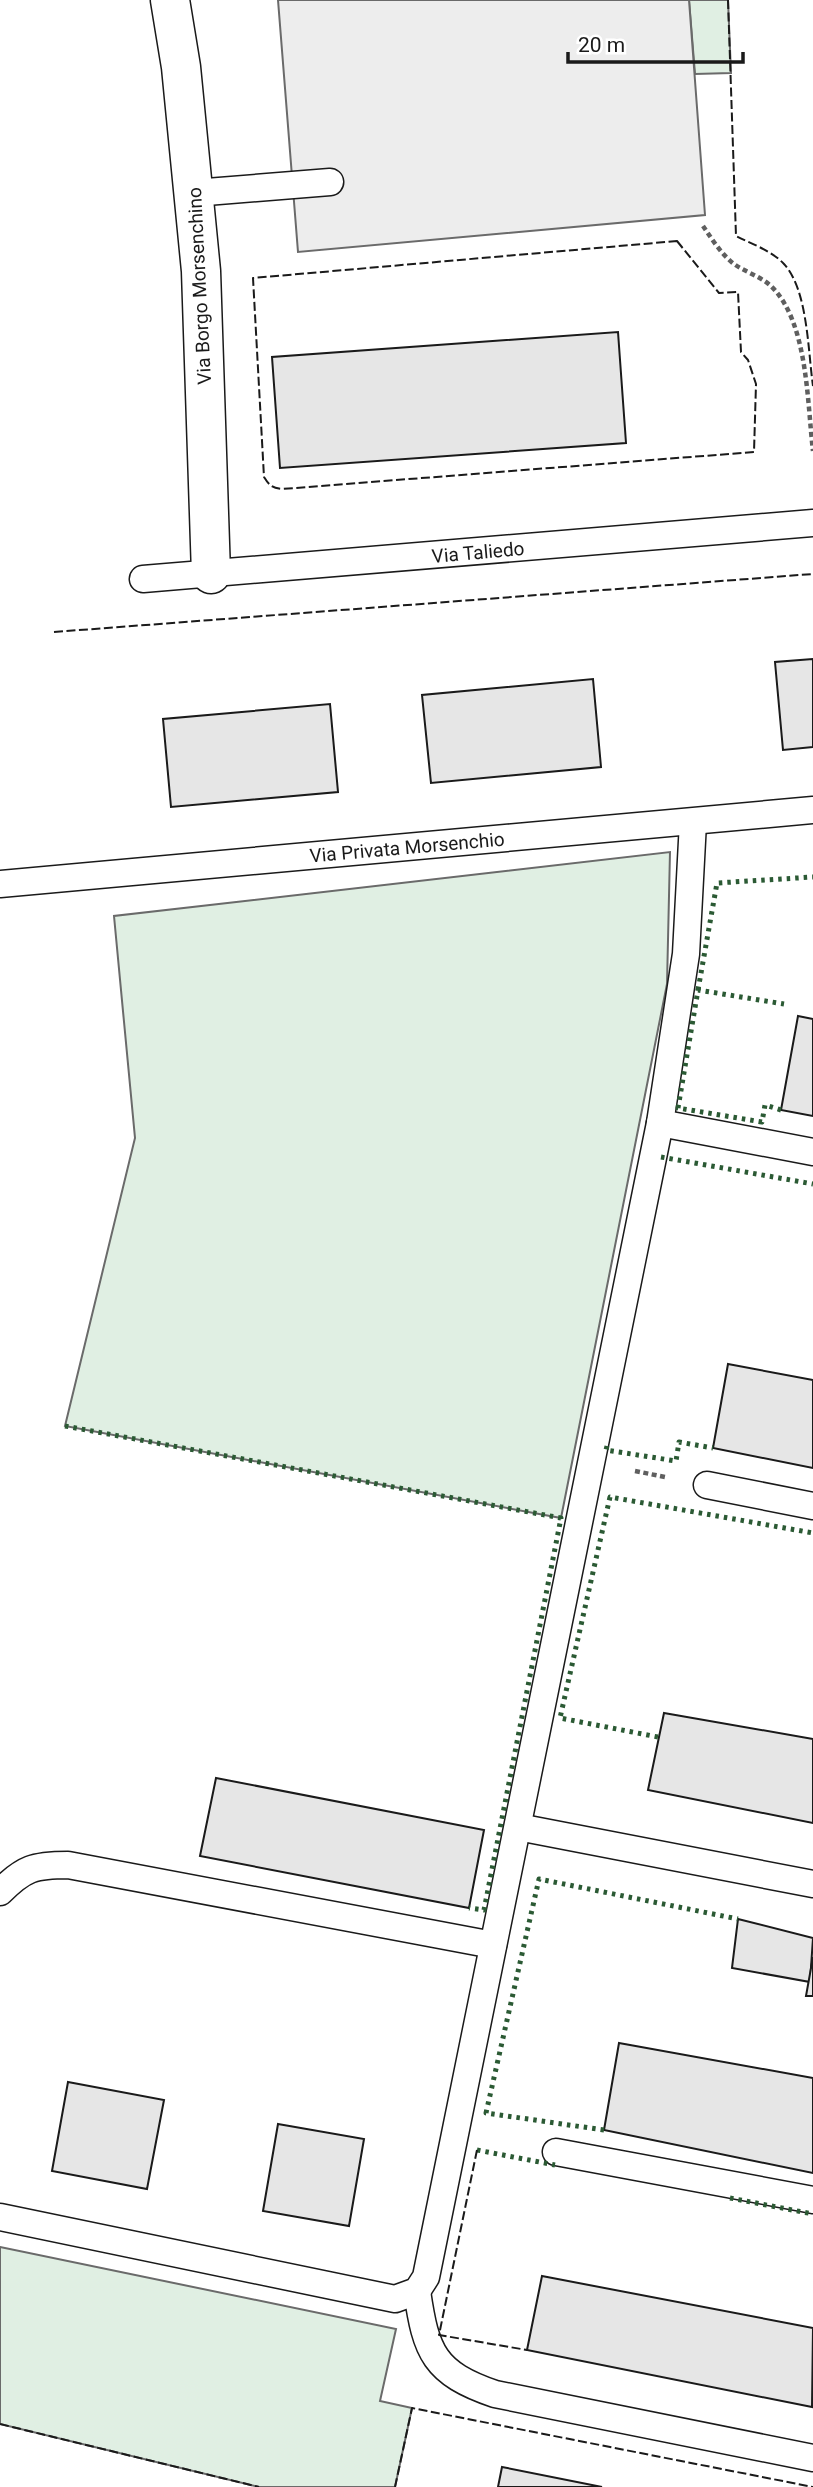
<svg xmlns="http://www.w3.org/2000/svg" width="813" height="2487" font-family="Roboto,sans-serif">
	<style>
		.green { fill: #e0efe3; stroke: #6a6a6a; stroke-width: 2 }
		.parking { fill: #ededed; stroke: #6a6a6a; stroke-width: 2 }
		.building { fill: #e6e6e6; stroke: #1a1a1a; stroke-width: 2 }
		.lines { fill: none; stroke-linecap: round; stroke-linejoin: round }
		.lane-casing { stroke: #1a1a1a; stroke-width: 29 }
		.street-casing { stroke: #1a1a1a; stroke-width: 41 }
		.path { stroke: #5f5f5f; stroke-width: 4.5; stroke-dasharray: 5 3.5; stroke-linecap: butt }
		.lane { stroke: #fff; stroke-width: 26 }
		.street { stroke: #fff; stroke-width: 38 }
		.hedge { stroke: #2b5a34; stroke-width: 5; stroke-dasharray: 3.5 5; stroke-linecap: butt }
		.fence { stroke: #1a1a1a; stroke-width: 2; stroke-dasharray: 9 3.5; stroke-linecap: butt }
		.labels { text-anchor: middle; stroke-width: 5; stroke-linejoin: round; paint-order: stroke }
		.street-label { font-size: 19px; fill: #1a1a1a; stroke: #fff }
	</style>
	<rect width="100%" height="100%" fill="#fff"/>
	<!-- green -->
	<g class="green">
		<path d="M689,0H728L731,73L695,74Z"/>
		<path d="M670,852L667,984L561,1518L65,1426L135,1138L114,916Z"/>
		<path d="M0,2247L396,2329L380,2401L412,2408L395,2487H259L0,2424Z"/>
	</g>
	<!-- parking -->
	<path class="parking" d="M278,0H689L705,215L298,252Z"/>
	<!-- building -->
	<g class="building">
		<path d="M618,332L626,443L280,468L272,357Z"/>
		<path d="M813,659V747L783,750L775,662Z"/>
		<path d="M593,679L601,767L431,783L422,695Z"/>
		<path d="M330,704L338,792L171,807L163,719Z"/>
		<path d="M798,1016L813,1019V1116L781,1110Z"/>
		<path d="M728,1364L813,1380V1468L713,1448Z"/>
		<path d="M664,1713L813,1739V1823L648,1790Z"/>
		<path d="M216,1778L484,1830L469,1908L200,1856Z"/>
		<path d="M738,1919L813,1938L810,1982L732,1968Z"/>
		<path d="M813,1957V1996H806Z"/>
		<path d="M619,2043L813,2078V2173L604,2130Z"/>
		<path d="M68,2082L164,2100L147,2189L52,2171Z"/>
		<path d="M278,2124L364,2139L349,2226L263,2211Z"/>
		<path d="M542,2276L813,2328L812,2407L527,2350Z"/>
		<path d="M502,2467L602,2487H498Z"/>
	</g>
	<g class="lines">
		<!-- lane casing -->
		<g class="lane-casing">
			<g id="lane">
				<path d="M194,193L330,182"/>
				<path d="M143,579L813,523"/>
				<path d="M0,884L813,810"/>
				<path d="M660,1123L813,1152"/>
				<path d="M707,1485L813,1506"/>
				<path d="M518,1827L813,1884"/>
				<path d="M0,1892C24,1868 34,1865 68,1865L493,1945"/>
				<path d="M556,2152L813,2200"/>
				<path d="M0,2217L395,2299L417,2291L426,2277L660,1123L686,954L693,822"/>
				<path d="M417,2291C426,2353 434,2373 495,2394L813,2458"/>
			</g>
		</g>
		<!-- street casing -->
		<g class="street-casing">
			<path id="street" d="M170,0L181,67L201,271L211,574"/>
		</g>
		<!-- path -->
		<g class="path">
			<path d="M703,226C712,239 721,254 734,264C745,272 760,276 771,286C808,322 807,401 813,451"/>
			<path d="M635,1471L665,1477"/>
		</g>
		<!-- lane -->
		<use href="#lane" class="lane"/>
		<!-- street -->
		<use href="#street" class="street"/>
		<!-- hedge -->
		<g class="hedge">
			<path d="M698,990L717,883L813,877"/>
			<path d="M781,1110L765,1105L762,1122L678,1108L698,990L784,1004"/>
			<path d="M661,1157L813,1184"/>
			<path d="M65,1426L561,1518L484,1910L469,1908"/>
			<path d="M607,1446L606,1450L676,1461L679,1442L713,1448"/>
			<path d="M658,1737L560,1718L610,1497L813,1533"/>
			<path d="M604,2130L486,2113L539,1879L738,1919"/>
			<path d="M477,2150L555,2165"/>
			<path d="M730,2198L813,2214"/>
		</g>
		<!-- fence -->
		<g class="fence">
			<path d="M728,0L736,236C752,244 772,251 784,264C808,290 808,352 813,386"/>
			<path d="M677,241L719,293L738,292L741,352L748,360L756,384L754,452L282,489C272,488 269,485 264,477L253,278Z"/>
			<path d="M54,632L813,574"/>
			<path d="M477,2150L439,2335L527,2350"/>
			<path d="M0,2424L259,2487"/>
			<path d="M395,2487L412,2408L813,2487"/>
		</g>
	</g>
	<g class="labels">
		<!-- street labels -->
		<g class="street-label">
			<text transform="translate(199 286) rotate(-93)" y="7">Via Borgo Morsenchino</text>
			<text transform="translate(478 552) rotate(-5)" y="7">Via Taliedo</text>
			<text transform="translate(407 847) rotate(-5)" y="7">Via Privata Morsenchio</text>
		</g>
	</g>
	<!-- scale -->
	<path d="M568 52v10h175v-10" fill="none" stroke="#1a1a1a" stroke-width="3.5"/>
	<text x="578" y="52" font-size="21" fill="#1a1a1a" stroke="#ffffff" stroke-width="5" paint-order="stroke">20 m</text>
</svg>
